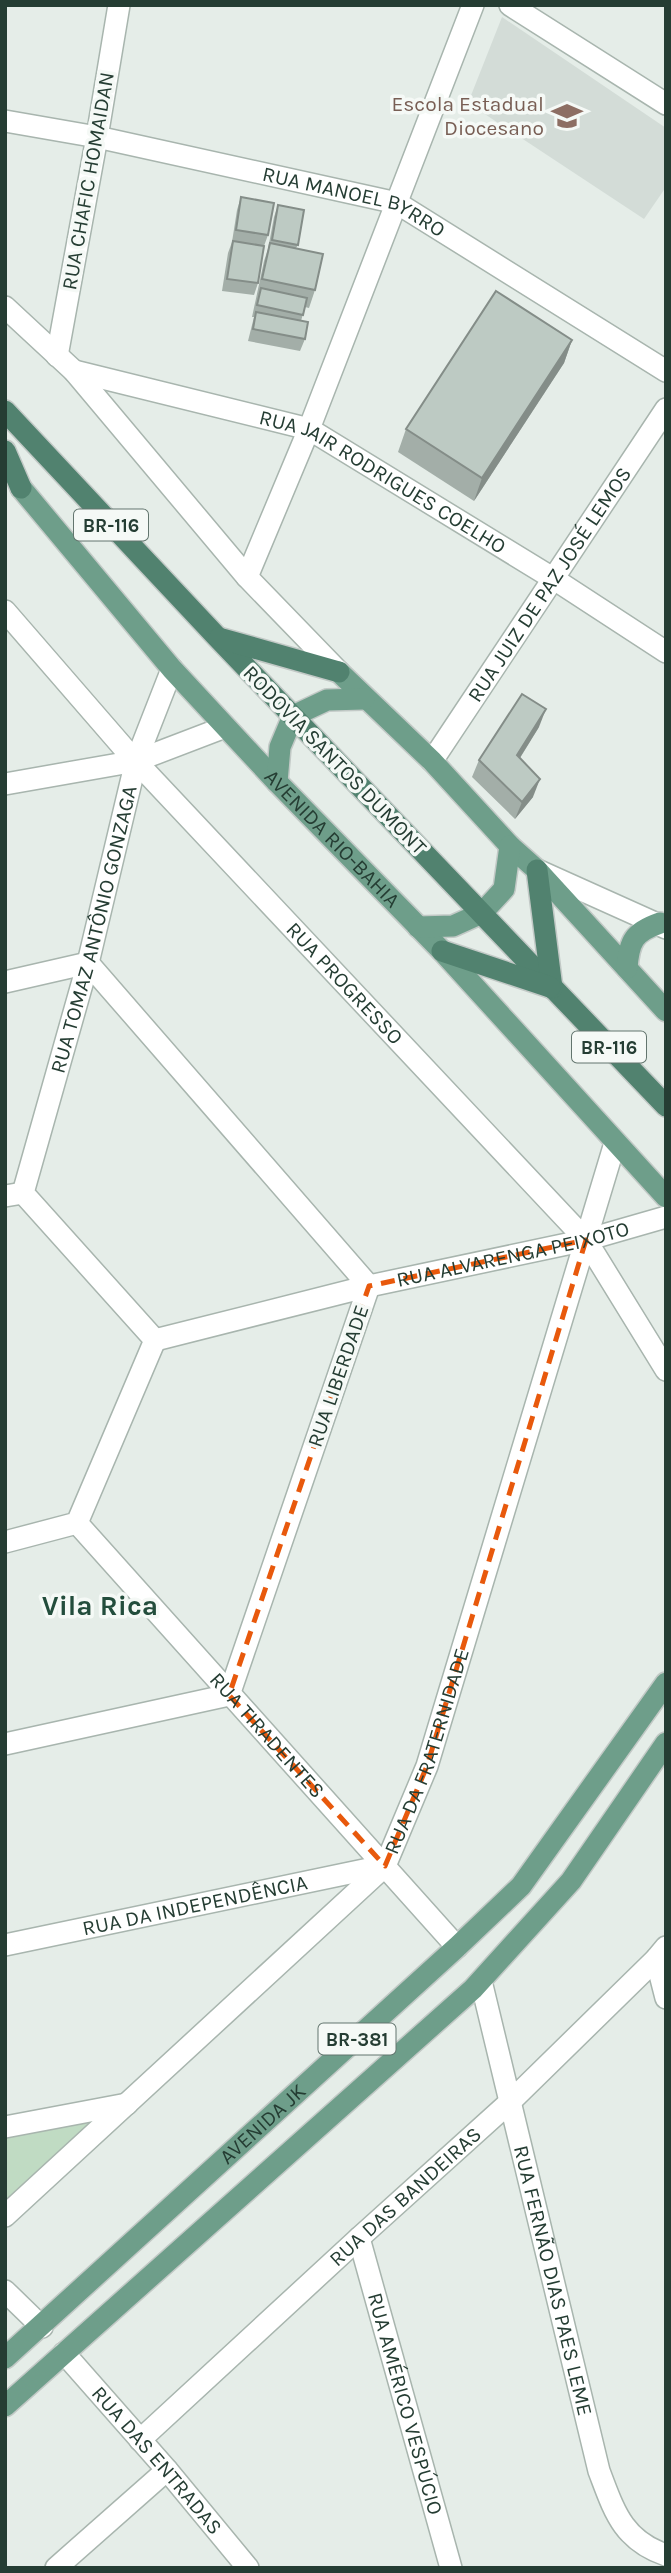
<svg xmlns="http://www.w3.org/2000/svg" width="671" height="2573" font-family="Karla,sans-serif">
	<style>
		.built { fill: #d3dcd7 }
		.green { fill: #c0dbc3 }
		.lines { fill: none; stroke-linecap: round; stroke-linejoin: round }
		.minor-casing { stroke: #a8b5ae; stroke-width: 24 }
		.tertiary-casing { stroke: #a8b5ae; stroke-width: 24 }
		.primary-casing { stroke: #c2c9c6; stroke-width: 24 }
		.trunk-casing { stroke: #c2c9c6; stroke-width: 24 }
		.minor { stroke: #fff; stroke-width: 21 }
		.tertiary { stroke: #fff; stroke-width: 21 }
		.primary { stroke: #6e9e8a; stroke-width: 21 }
		.trunk { stroke: #51826f; stroke-width: 21 }
		.wall { fill: #a3aea8 }
		.shaded-wall { fill: #848d88 }
		.building { fill: #bdcac3; stroke: #848d88; stroke-width: 2 }
		.marked { fill: none; stroke: #e8590c; stroke-width: 5; stroke-dasharray: 14 9; stroke-linejoin: round }
		.labels { text-anchor: middle; stroke-width: 7; stroke-linejoin: round; paint-order: stroke }
		.shield { fill: #f5f9f6; stroke: #63756e; stroke-width: 2 }
		.shield-label { font-size: 19px; font-weight: bold; fill: #253d33 }
		.education-label { font-size: 21px; fill: #785e54; stroke: #f5f9f6; text-anchor: end }
		.street-label { font-size: 21px; fill: #253d33; stroke: #f5f9f6 }
		.district-label { font-size: 28px; font-weight: bold; fill: #234d3c; stroke: #f5f9f6 }
	</style>
	<rect width="100%" height="100%" fill="#e5ede8"/>
	<!-- built -->
	<path class="built" d="M502,17L666,128V187L644,219L468,103Z"/>
	<!-- green -->
	<path class="green" d="M109,2114L5,2207V2136Z"/>
	<g class="lines">
		<!-- minor casing -->
		<g class="minor-casing">
			<g id="minor">
				<path d="M510,5L666,104"/>
				<path d="M97,137L119,5"/>
				<path id="s1" d="M74,371L309,429L554,579L666,652"/>
				<path d="M247,577L309,429L473,5"/>
				<path id="s2" d="M5,611L129,754L586,1240L666,1370"/>
				<path id="s3" d="M432,761L666,409"/>
				<path d="M5,784L136,761"/>
				<path d="M537,870L666,928"/>
				<path d="M5,982L88,963L369,1286L229,1695L5,1744"/>
				<path d="M5,1196L23,1193"/>
				<path id="s4" d="M155,1340L369,1286L586,1240L666,1217"/>
				<path id="s5" d="M77,1523L457,1947"/>
				<path id="s6" d="M5,1945L383,1866"/>
				<path d="M656,1959L666,1998"/>
				<path id="s7" d="M481,1981L599,2471C614,2510 622,2540 666,2555"/>
				<path d="M5,2127L127,2104"/>
				<path id="s8" d="M5,2216L385,1866L427,1766L615,1143"/>
				<path id="s9" d="M359,2238L451,2568"/>
				<path id="s10" d="M140,2440L359,2238L511,2101L656,1959L666,1947"/>
				<path d="M56,2568L167,2470"/>
			</g>
		</g>
		<!-- tertiary casing -->
		<g class="tertiary-casing">
			<g id="tertiary">
				<path id="s11" d="M5,121L97,137L397,203L666,371"/>
				<path d="M5,307L74,371L247,577L339,672"/>
				<path d="M57,356L97,137"/>
				<path d="M136,761L225,727"/>
				<path id="s12" d="M5,1542L77,1523L155,1340L23,1193L88,963L136,761L172,669"/>
				<path d="M5,2291L42,2327"/>
				<path id="s13" d="M64,2353L167,2470L248,2568"/>
			</g>
		</g>
		<!-- primary casing -->
		<g class="primary-casing">
			<g id="primary">
				<path id="s14" d="M21,488L172,669L277,782L442,951L666,1197"/>
				<path d="M339,672L432,761L510,846L537,870L666,1011"/>
				<path d="M277,782L280,747L293,716L327,700L364,699"/>
				<path d="M418,927L453,926L482,913L504,889L510,846"/>
				<path d="M627,968C629,941 634,932 660,923"/>
				<path id="s15" d="M5,2358L457,1947L521,1886L666,1683"/>
				<path d="M5,2406L473,1989L571,1881L666,1743"/>
			</g>
		</g>
		<!-- trunk casing -->
		<g class="trunk-casing">
			<g id="trunk">
				<path d="M5,411L217,637L666,1106"/>
				<path d="M5,451L21,488"/>
				<path d="M219,638L339,672"/>
				<path d="M537,870L552,988"/>
				<path d="M442,951L550,987"/>
			</g>
		</g>
		<!-- minor -->
		<use href="#minor" class="minor"/>
		<!-- tertiary -->
		<use href="#tertiary" class="tertiary"/>
		<!-- primary -->
		<use href="#primary" class="primary"/>
		<!-- trunk -->
		<use href="#trunk" class="trunk"/>
	</g>
	<!-- wall -->
	<g class="wall">
		<path d="M241,197L268,235L264,246L258,283L254,295L222,291L228,253L232,242L237,210Z"/>
		<path d="M278,205L298,245L296,248L315,290L309,308L305,307L301,321L305,339L300,351L248,341L254,317H252L264,261L268,249L274,217Z"/>
		<path d="M572,340L564,363L474,501L398,452L406,429Z"/>
		<path d="M539,727L520,758L533,797L515,819L472,777L479,760Z"/>
	</g>
	<!-- shaded-wall -->
	<g class="shaded-wall">
		<path d="M572,340L564,363L474,501L482,478Z"/>
		<path d="M546,709L539,727L511,772L517,755Z"/>
		<path d="M540,779L533,797L515,819L522,802Z"/>
	</g>
	<!-- building -->
	<g class="building">
		<path d="M241,197L274,203L268,235L236,230Z"/>
		<path d="M278,205L304,210L298,245L272,240Z"/>
		<path d="M233,241L264,246L258,283L227,279Z"/>
		<path d="M270,243L323,254L315,290L262,279Z"/>
		<path d="M261,288L307,298L303,315L257,305Z"/>
		<path d="M496,291L572,340L482,478L406,429Z"/>
		<path d="M256,312L308,322L305,339L253,329Z"/>
		<path d="M522,694L546,709L517,755L540,779L522,802L479,760Z"/>
	</g>
	<!-- marked area -->
	<path class="marked" d="M586,1240L427,1766L385,1866L229,1695L369,1286Z"/>
	<!-- icons -->
	<defs>
		<g id="school-bare" transform="scale(2.415)"><path d="M0-5L7-2L0 1L-7-2ZM-4 1L0 2.5L4 1V4Q0 6-4 4Z" fill="#8d6e63" stroke="#f5f9f6" stroke-width="2.5" paint-order="stroke"/></g>
	</defs>
	<g fill-rule="evenodd">
		<use href="#school-bare" x="567" y="116"/>
	</g>
	<g class="labels">
		<!-- shield labels -->
		<g class="shield">
			<rect x="74" y="509.5" width="74" height="31" rx="5"/>
			<rect x="572" y="1031.5" width="74" height="31" rx="5"/>
			<rect x="318.5" y="2023.5" width="77" height="31" rx="5"/>
		</g>
		<g class="shield-label">
			<text x="111" y="532">BR-116</text>
			<text x="609" y="1054">BR-116</text>
			<text x="357" y="2046">BR-381</text>
		</g>
		<!-- education labels -->
		<g class="education-label">
			<text x="544" y="111">Escola Estadual<tspan x="544" dy="24">Diocesano</tspan></text>
		</g>
		<!-- street labels -->
		<g class="street-label">
			<text transform="translate(88 181) rotate(-80)" y="7">RUA CHAFIC HOMAIDAN</text>
			<text dy="7" stroke="none"><textPath href="#s11" startOffset="359">RUA MANOEL BYRRO</textPath></text>
			<text dy="7" stroke="none"><textPath href="#s1" startOffset="331">RUA JAIR RODRIGUES COELHO</textPath></text>
			<text dy="7" stroke="none"><textPath href="#s3" startOffset="212">RUA JUIZ DE PAZ JOSÉ LEMOS</textPath></text>
			<text transform="translate(335 760) rotate(46)" y="7">RODOVIA SANTOS DUMONT</text>
			<text dy="7" stroke="none"><textPath href="#s14" startOffset="469">AVENIDA RIO-BAHIA</textPath></text>
			<text dy="7" stroke="none"><textPath href="#s12" startOffset="744">RUA TOMAZ ANTÔNIO GONZAGA</textPath></text>
			<text dy="7" stroke="none"><textPath href="#s2" startOffset="504">RUA PROGRESSO</textPath></text>
			<text dy="7" stroke="none"><textPath href="#s4" startOffset="368">RUA ALVARENGA PEIXOTO</textPath></text>
			<text transform="translate(338 1376) rotate(-71)" y="7">RUA LIBERDADE</text>
			<text dy="7" stroke="none"><textPath href="#s5" startOffset="285">RUA TIRADENTES</textPath></text>
			<text dy="7" stroke="none"><textPath href="#s8" startOffset="639">RUA DA FRATERNIDADE</textPath></text>
			<text dy="7" stroke="none"><textPath href="#s6" startOffset="194">RUA DA INDEPENDÊNCIA</textPath></text>
			<text dy="7" stroke="none"><textPath href="#s15" startOffset="348">AVENIDA JK</textPath></text>
			<text dy="7" stroke="none"><textPath href="#s10" startOffset="360">RUA DAS BANDEIRAS</textPath></text>
			<text dy="7" stroke="none"><textPath href="#s7" startOffset="308">RUA FERNÃO DIAS PAES LEME</textPath></text>
			<text dy="7" stroke="none"><textPath href="#s9" startOffset="172">RUA AMÉRICO VESPÚCIO</textPath></text>
			<text dy="7" stroke="none"><textPath href="#s13" startOffset="142">RUA DAS ENTRADAS</textPath></text>
		</g>
		<!-- district labels -->
		<g class="district-label">
			<text x="100" y="1615">Vila Rica</text>
		</g>
	</g>
	<!-- border -->
	<rect width="671" height="2573" fill="none" stroke="#253d33" stroke-width="14"/>
</svg>
